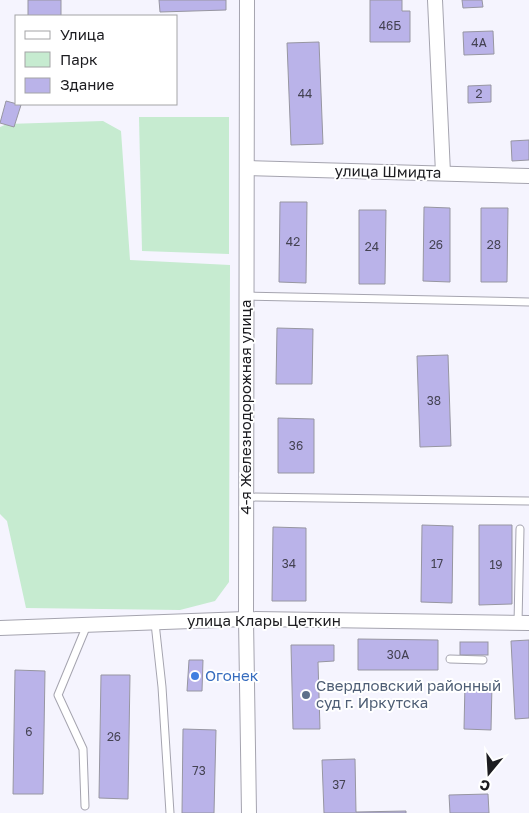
<svg xmlns="http://www.w3.org/2000/svg" width="529" height="813" font-family="'Golos Text',sans-serif">
	<style>
		.green { fill: #c6ebd0 }
		.building { fill: #bab3e9; stroke: #9796a1 }
		.lines { fill: none; stroke-linecap: round; stroke-linejoin: round }
		.lane-casing { stroke: #a5a4af; stroke-width: 9 }
		.street-casing { stroke: #a5a4af; stroke-width: 16 }
		.lane { stroke: #fff; stroke-width: 7 }
		.street { stroke: #fff; stroke-width: 14 }
		.shop-dot { fill: #3f7fe0; stroke: #fff; stroke-width: 2 }
		.service-dot { fill: #5c6f8a; stroke: #fff; stroke-width: 2 }
		.labels { text-anchor: middle; stroke-width: 4; stroke-linejoin: round; paint-order: stroke }
		.number-label { font-size: 12px; fill: #444252 }
		.street-label { font-size: 15px; fill: #1c1c20; stroke: #fff }
		.shop-label { font-size: 15px; fill: #366cbe; stroke: #fff; text-anchor: start }
		.service-label { font-size: 15px; fill: #4e5e75; stroke: #fff; text-anchor: start }
	</style>
	<rect width="100%" height="100%" fill="#f5f4fe"/>
	<!-- green -->
	<g class="green">
		<path d="M139,117H229V254L142,251Z"/>
		<path d="M103,121L121,131L130,260L230,265L229,582L215,601L180,610L26,608L7,521L0,514V127L7,124Z"/>
	</g>
	<!-- building -->
	<g class="building">
		<rect x="28" y="0" width="33" height="16"/>
		<path d="M159,0H226V10L160,12Z"/>
		<path d="M370,0H402V11H410V42H370Z"/>
		<path d="M462,0H482L483,7L463,8Z"/>
		<path d="M493,31L494,54L464,55L463,32Z"/>
		<path d="M319,42L323,144L291,145L287,43Z"/>
		<path d="M491,85V102L468,103V86Z"/>
		<path d="M6,101L21,105L14,127L0,123Z"/>
		<path d="M529,140V160L512,161L511,141Z"/>
		<path d="M280,202H307L306,283L279,282Z"/>
		<path d="M424,207L450,208V282L423,281Z"/>
		<path d="M481,208H508L507,282H481Z"/>
		<path d="M359,210H386L385,284H359Z"/>
		<path d="M277,328L313,329L312,384H276Z"/>
		<path d="M448,355L451,446L420,447L417,356Z"/>
		<path d="M278,418L314,419V473H278Z"/>
		<path d="M422,525L453,526L452,603L421,602Z"/>
		<path d="M479,525H512V604L479,605Z"/>
		<path d="M273,527L306,528V601H272Z"/>
		<path d="M358,639L438,640V670H358Z"/>
		<path d="M529,640V718L515,719L511,641Z"/>
		<rect x="460" y="642" width="28" height="13"/>
		<path d="M291,645H334V661L318,662L320,729H293Z"/>
		<path d="M189,660H203L202,691H187Z"/>
		<path d="M15,670L45,671L43,794H13Z"/>
		<path d="M101,675H130L128,799L99,798Z"/>
		<path d="M465,683L492,684L491,730L464,729Z"/>
		<path d="M183,729L216,730L214,813H182Z"/>
		<path d="M355,759L356,812L406,811V813H324L322,760Z"/>
		<path d="M488,794L489,813H450L449,795Z"/>
	</g>
	<g class="lines">
		<!-- lane casing -->
		<g class="lane-casing">
			<g id="lane">
				<path d="M247,296L529,302"/>
				<path d="M246,497L529,501"/>
				<path d="M155,623L162,687L170,813"/>
				<path d="M518,623L520,529"/>
				<path d="M450,659L483,660"/>
				<path d="M85,806L83,749L58,695L87,625"/>
			</g>
		</g>
		<!-- street casing -->
		<g class="street-casing">
			<g id="street">
				<path d="M247,0L246,619L249,813"/>
				<path d="M435,0L443,173"/>
				<path d="M247,168L529,176"/>
				<path d="M0,628L246,619L529,623"/>
			</g>
		</g>
		<!-- lane -->
		<use href="#lane" class="lane"/>
		<!-- street -->
		<use href="#street" class="street"/>
	</g>
	<!-- markers -->
	<circle class="shop-dot" cx="195" cy="676" r="5"/>
	<circle class="service-dot" cx="306" cy="695" r="5"/>
	<g class="labels">
		<!-- number labels -->
		<g class="number-label">
			<text x="390" y="30">46Б</text>
			<text x="479" y="47">4А</text>
			<text x="305" y="98">44</text>
			<text x="479" y="98">2</text>
			<text x="293" y="246">42</text>
			<text x="436" y="249">26</text>
			<text x="494" y="249">28</text>
			<text x="372" y="251">24</text>
			<text x="434" y="405">38</text>
			<text x="296" y="450">36</text>
			<text x="289" y="568">34</text>
			<text x="437" y="568">17</text>
			<text x="496" y="569">19</text>
			<text x="398" y="659">30А</text>
			<text x="29" y="736">6</text>
			<text x="114" y="741">26</text>
			<text x="199" y="775">73</text>
			<text x="339" y="789">37</text>
		</g>
		<!-- street labels -->
		<g class="street-label">
			<text transform="translate(388 172) rotate(1)" y="5">улица Шмидта</text>
			<text transform="translate(246 407) rotate(-90)" y="5">4-я Железнодорожная улица</text>
			<text x="264" y="626">улица Клары Цеткин</text>
		</g>
		<!-- shop labels -->
		<g class="shop-label">
			<text x="205" y="681">Огонек</text>
		</g>
		<!-- service labels -->
		<g class="service-label">
			<text x="316" y="691">Свердловский районный<tspan x="316" dy="17">суд г. Иркутска</tspan></text>
		</g>
	</g>
	<!-- legend -->
	<rect x="15" y="15" width="162" height="90" fill="#ffffff" stroke="#a4a4a6"/>
	<rect x="25" y="31" width="25" height="8" fill="#ffffff" stroke="#a4a4a6"/>
	<text x="60" y="40" font-size="15" fill="#1c1c20">Улица</text>
	<rect x="25" y="52" width="25" height="15" fill="#c6ebd0" stroke="#a4a4a6"/>
	<text x="60" y="65" font-size="15" fill="#1c1c20">Парк</text>
	<rect x="25" y="78" width="25" height="15" fill="#bab3e9" stroke="#a4a4a6"/>
	<text x="60" y="90" font-size="15" fill="#1c1c20">Здание</text>
	<!-- north arrow -->
	<g transform="translate(489 773) rotate(198)" stroke="#ffffff" stroke-width="4" paint-order="stroke">
	<path d="M0-4L9 19L0 12L-9 19Z" fill="#1c1c20"/>
	<text y="-8" font-size="14" font-weight="bold" text-anchor="middle" fill="#1c1c20">С</text>
	</g>
</svg>
